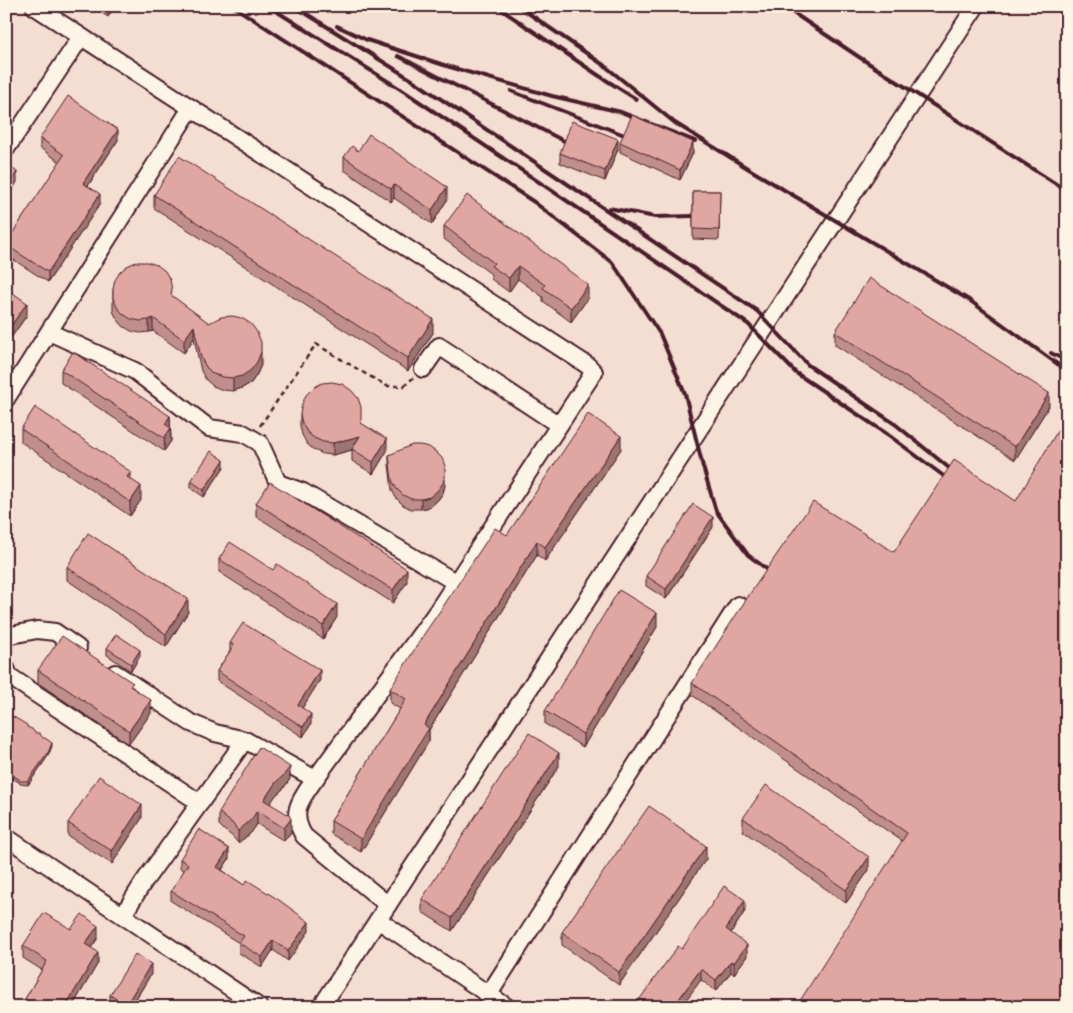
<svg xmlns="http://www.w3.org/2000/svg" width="1073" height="1013" font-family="Pangolin,sans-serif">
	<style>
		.built { fill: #f4ddd1 }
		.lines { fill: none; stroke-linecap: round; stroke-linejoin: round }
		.minor-casing { stroke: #4a1f2b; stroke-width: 20 }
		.path { stroke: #4a1f2b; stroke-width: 2.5; stroke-dasharray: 5 4; stroke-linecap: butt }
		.minor { stroke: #fcf5e5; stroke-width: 16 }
		.rail { stroke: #4a1f2b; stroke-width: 4 }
		.wall { fill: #c18f8b; stroke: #4a1f2b }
		.shaded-wall { fill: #9d7471; stroke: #4a1f2b }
		.building { fill: #e0a6a2; stroke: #4a1f2b }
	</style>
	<rect width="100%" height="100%" fill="#fcf5e5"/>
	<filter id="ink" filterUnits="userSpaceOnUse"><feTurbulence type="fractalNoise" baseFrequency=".02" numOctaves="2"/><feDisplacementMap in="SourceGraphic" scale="10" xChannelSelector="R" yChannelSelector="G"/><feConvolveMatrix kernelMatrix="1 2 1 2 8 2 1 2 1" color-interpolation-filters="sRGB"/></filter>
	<g filter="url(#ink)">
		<!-- built -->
		<rect class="built" x="6" y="6" width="1061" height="1001"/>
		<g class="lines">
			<!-- minor casing -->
			<g class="minor-casing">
				<g id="minor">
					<path d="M34,6L587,365L594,372L436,613L315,779L245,740L143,883L123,915"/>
					<path d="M6,149L81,37"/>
					<path d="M49,332L135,371L209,428L243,433L260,443L278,483L303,492L455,582"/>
					<path d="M423,369L439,346L559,425"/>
					<path d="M6,399L191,108"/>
					<path d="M6,636L37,630L55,632L78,648"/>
					<path d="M6,668L9,676L200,803"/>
					<path d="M115,673L191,723L215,733L245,740"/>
					<path d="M315,779C301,799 289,812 304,836L388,905"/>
					<path d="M6,837L259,1007"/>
					<path d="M378,920L507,1007"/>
					<path d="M489,994L738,605"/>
					<path d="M321,1007L976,6"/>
				</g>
			</g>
			<!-- path -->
			<path class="path" d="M260,426L316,344L364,373L387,386H404L413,378"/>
			<!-- minor -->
			<use href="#minor" class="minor"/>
			<!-- rail -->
			<g class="rail">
				<path d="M233,6L534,202L612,262L660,334L685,394L703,467L716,511L748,555L772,573"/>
				<path d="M268,6L405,92L585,213L748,324L796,373L887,434L949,480"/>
				<path d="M294,6L417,83L757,311L808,365L895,424L954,472"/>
				<path d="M496,6L598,75L636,99"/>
				<path d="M518,6L605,66L675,123L749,169L969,300L1067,371"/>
				<path d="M783,6L859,57L1067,191"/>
				<path d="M337,26L367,40L450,67L552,96L621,112L695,141"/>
				<path d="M398,56L568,143"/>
				<path d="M511,91L627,136"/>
				<path d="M609,208L655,217L693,216"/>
				<path d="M1051,353L1067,361"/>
			</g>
		</g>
		<!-- wall -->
		<g class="wall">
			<path d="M91,6H115L108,17Z"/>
			<path d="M40,138L118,140L88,186L100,204L48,282L6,255V243L60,162L40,148Z"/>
			<path d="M620,142L693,153L680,180L620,152Z"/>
			<path d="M618,149L605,181L560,163V153Z"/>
			<path d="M358,151L447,200L432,224L394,198L391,202L344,170V157Z"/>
			<path d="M6,164L17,182L10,193L6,190Z"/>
			<path d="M693,191H720L719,240L693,239Z"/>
			<path d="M154,195L433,333L408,371L154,208Z"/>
			<path d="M444,226L588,298L571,322L543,301V297L518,279L509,292L491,279V274L444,239Z"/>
			<path d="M6,288L27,315L8,342L6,341Z"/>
			<path d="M113,289L172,296L261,365L257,374L251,383L242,388L233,391L223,390L213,386L206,380L201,371L194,338L184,353L153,331L149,332L140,333L131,331L123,326L117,319L113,311Z"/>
			<path d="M835,332L1049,406L1015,460L835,345Z"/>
			<path d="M61,370L170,416L171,441L164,451L61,383Z"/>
			<path d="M300,414L361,423L387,451L373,474L352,461V450L333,455L323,454L314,450L307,444L302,435L300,426Z"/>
			<path d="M21,429L131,480L141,500L130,516L21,442Z"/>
			<path d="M621,449L545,561L537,555L429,730V741L361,852L331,834V821L400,709L390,703V689L507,535Z"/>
			<path d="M389,455L445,485L443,493L437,501L430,507L421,509H411L403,505L396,498L392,490L389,465Z"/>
			<path d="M224,467L204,497L191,488V481Z"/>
			<path d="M1016,501L1067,1007L902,841L692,695V683L894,552Z"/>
			<path d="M256,503L407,582L393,603L256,516Z"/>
			<path d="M713,527L666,599L646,586V576Z"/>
			<path d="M219,559L337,617L323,639L219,572Z"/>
			<path d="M67,567L188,612L166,647L67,580Z"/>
			<path d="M657,627L583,747L545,724V711Z"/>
			<path d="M230,643L320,680L302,708L311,724L303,737L217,681V671L230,651Z"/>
			<path d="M107,648L140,656L131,671L107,655Z"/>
			<path d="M38,670L133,687L151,713L129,744L38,683Z"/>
			<path d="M6,716L35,733L52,746L48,756L28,785L20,784L18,781H16L14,778L11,779L9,775H6Z"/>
			<path d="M559,766L452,931L422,912V899Z"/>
			<path d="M290,779L283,789L276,795L270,803L291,832L284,841L257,824L251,833L238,843L232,836L224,830L219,825V812Z"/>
			<path d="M142,818L112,864L68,836V823Z"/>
			<path d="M743,818L869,870L846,903L743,831Z"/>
			<path d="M180,859H229L222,870L309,931L288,961L273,950L262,967L239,953V943L171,901V891L184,871L180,868Z"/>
			<path d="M706,859L619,985L562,945V932Z"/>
			<path d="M745,911L731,933L747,956L734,974L731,972L716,991L701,980L682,949Z"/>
			<path d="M71,929L98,938L91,948L98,963L72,1007H25V999L42,970L23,958V946Z"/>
			<path d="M151,974L131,1007H112L110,1005V995Z"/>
		</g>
		<!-- shaded-wall -->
		<g class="shaded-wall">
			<path d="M109,6H115L108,17V7Z"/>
			<path d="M118,130V140L83,193V183Z"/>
			<path d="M618,139V149L605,181V171Z"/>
			<path d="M693,142V153L680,180V170Z"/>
			<path d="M17,172V182L10,193V183Z"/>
			<path d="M394,185V198L391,202V189Z"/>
			<path d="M447,187V200L432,224V210Z"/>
			<path d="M100,194V204L48,282V272Z"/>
			<path d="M518,266V279L509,292V278Z"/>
			<path d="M588,285V298L571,322V308Z"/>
			<path d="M27,303V315L8,342V330Z"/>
			<path d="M153,318V331L149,332V320Z"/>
			<path d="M433,319V333L408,371V358Z"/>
			<path d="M194,326V338L184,353V340Z"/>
			<path d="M261,352V365L257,374L251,383L242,388L233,391V378Z"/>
			<path d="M1049,393V406L1015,460V447Z"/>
			<path d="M170,416L171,441L164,451L165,424Z"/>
			<path d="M360,436L352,449V450L333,455V443Z"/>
			<path d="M621,436V449L545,561V547Z"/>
			<path d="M387,439V451L373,474V462Z"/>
			<path d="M224,460V467L204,497V490Z"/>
			<path d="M131,472V485L127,477Z"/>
			<path d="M445,475V485L443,493L437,501L430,507L421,509V499Z"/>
			<path d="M141,486V500L130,516V502Z"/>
			<path d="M713,517V527L666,599V589Z"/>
			<path d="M537,541V555L429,730V741L361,852V839L424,725Z"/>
			<path d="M407,569V582L393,603V590Z"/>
			<path d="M188,599V612L166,647V634Z"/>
			<path d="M337,604V617L323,639V626Z"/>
			<path d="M657,613V627L583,747V734Z"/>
			<path d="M140,650V656L131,671V664Z"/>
			<path d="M320,670V680L298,715V705Z"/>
			<path d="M151,700V713L129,744V731Z"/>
			<path d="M311,714V724L303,737V727Z"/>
			<path d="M52,743V746L48,756L28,785V781Z"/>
			<path d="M559,753V766L452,931V918Z"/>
			<path d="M290,767V779L283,789L276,795L264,813V800L276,782Z"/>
			<path d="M142,805V818L112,864V851Z"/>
			<path d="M257,811V824L251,833L238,843V831Z"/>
			<path d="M291,819V832L284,841V828Z"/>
			<path d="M706,846V859L619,985V972Z"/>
			<path d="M229,849V859L217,876V867Z"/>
			<path d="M869,857V870L846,903V890Z"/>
			<path d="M745,900V911L726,940V929Z"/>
			<path d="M309,922V931L288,961V951Z"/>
			<path d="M98,926V938L85,956V944Z"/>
			<path d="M273,940V950L262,967V957Z"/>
			<path d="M747,945V956L734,974V963Z"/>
			<path d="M98,952V963L72,1007H65Z"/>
			<path d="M731,961V972L716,991V980Z"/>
			<path d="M151,964V974L131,1007H126V1005Z"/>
			<path d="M701,969V980L681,1007H673Z"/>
		</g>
		<!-- building -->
		<g class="building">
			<path d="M68,96L118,130L83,183L100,194L48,272L6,245V243L64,155L40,138Z"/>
			<path d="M632,115L693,142L680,170L620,142Z"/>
			<path d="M572,121L618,139L605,171L560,153Z"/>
			<path d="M369,134L447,187L432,210L394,185L391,189L344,157L352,146L358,151Z"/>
			<path d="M179,156L433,319L408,358L154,195Z"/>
			<path d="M6,164L17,172L10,183L6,180Z"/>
			<path d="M693,191H720L719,230L693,229Z"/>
			<path d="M467,195L588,285L571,308L543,288L545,285L518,266L509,278L491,266L494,263L444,226Z"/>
			<path d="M136,262H147L157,265L165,271L170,280L172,290L171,295L209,323L221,317L232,316L242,318L251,324L257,332L261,342V352L257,362L251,370L242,376L233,378L223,377L213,374L206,367L201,358L194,326L184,340L153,318L149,320L140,321L131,319L123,314L117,307L113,298V289L115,280L120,272L127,266Z"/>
			<path d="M869,278L1049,393L1015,447L835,332Z"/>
			<path d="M6,288L27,303L8,330L6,329Z"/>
			<path d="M73,352L170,416L165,424L171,428L164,438L61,370Z"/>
			<path d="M332,382L342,384L351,390L358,398L361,407V423L387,439L373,462L352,449L360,436L333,443L323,442L314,438L307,432L302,423L300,414L302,404L306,395L313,388L322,383Z"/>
			<path d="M35,407L131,472L127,477L141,486L130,502L21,429Z"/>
			<path d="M588,414L621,436L545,547L537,541L424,725L429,728L361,839L331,821L406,699L390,689L424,634L444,605L495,528L507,535Z"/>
			<path d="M1065,418L1067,419V1007H796L907,833L692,683L747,598L813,502L894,552L954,460L1016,501Z"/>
			<path d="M412,445H420L429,447L436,452L442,458L445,466V475L443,483L437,491L430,497L421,499H411L403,495L396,488L392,480L389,455Z"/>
			<path d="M211,451L224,460L204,490L191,481Z"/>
			<path d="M270,482L407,569L393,590L256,503Z"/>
			<path d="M693,504L713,517L666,589L646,576Z"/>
			<path d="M88,533L188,599L166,634L67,567Z"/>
			<path d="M230,542L273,570L277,564L337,604L323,626L219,559Z"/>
			<path d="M619,590L657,613L583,734L545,711Z"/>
			<path d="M243,623L320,670L298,705L311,714L303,727L217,671L234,645L230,643Z"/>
			<path d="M116,634L140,650L131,664L107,648Z"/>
			<path d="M62,636L133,683L130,686L151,700L129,731L38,670Z"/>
			<path d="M7,713L27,725V727L32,729L35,733H39L43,738H45L52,743L48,753L28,781H20L18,778H16L14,775H11L9,772L6,771V716Z"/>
			<path d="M529,733L559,753L452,918L422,899Z"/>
			<path d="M259,747L290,767L283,776L276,782L264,800L289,815L291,819L284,828L257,811L251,820L238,831L232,823L224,817L219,812Z"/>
			<path d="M99,776L142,805L112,851L68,823Z"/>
			<path d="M766,785L869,857L846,890L743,818Z"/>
			<path d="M649,806L706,846L619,972L562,932Z"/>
			<path d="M199,829L229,849L217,867L244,885L247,880L279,900L309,922L288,951L273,940L262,957L239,943L244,936L171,891L188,864L180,859Z"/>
			<path d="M724,886L745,900L726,929L747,945L734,963L731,961L716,980L701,969L673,1007H634L678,946L682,949Z"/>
			<path d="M44,913L71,929L82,914L98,926L85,944L98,952L65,1007H39L25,999L47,961L23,946Z"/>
			<path d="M135,954L151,964L126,1005L110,995Z"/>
		</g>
	</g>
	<!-- margin -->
	<rect width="1073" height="1013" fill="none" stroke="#fcf5e5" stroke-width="25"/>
	<rect x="12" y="12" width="1048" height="988" fill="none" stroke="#4a1f2b" stroke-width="2" filter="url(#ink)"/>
</svg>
